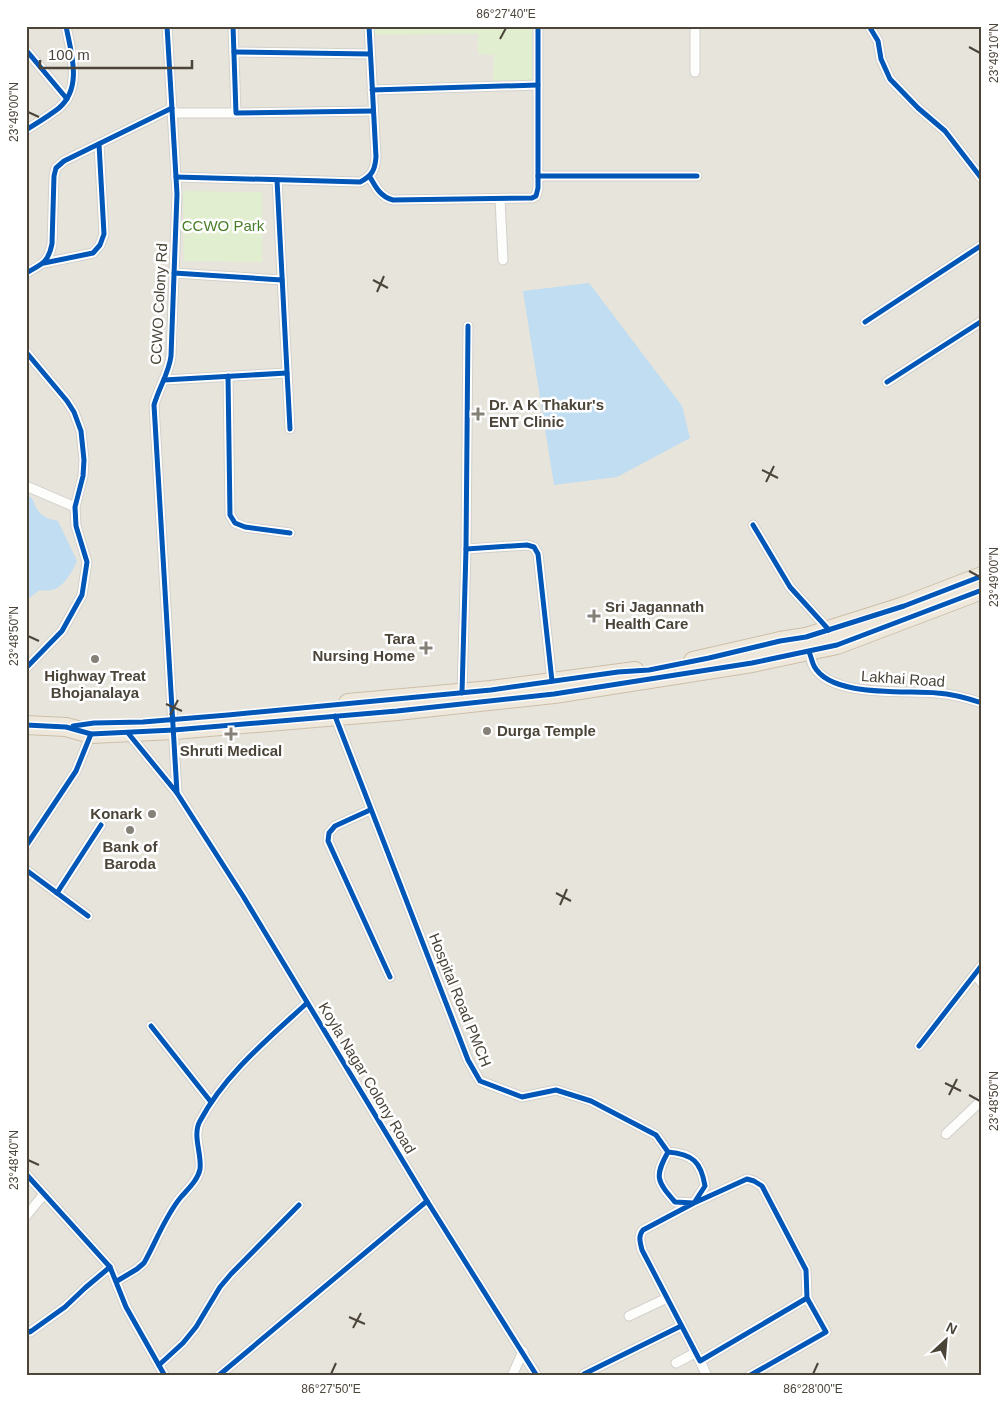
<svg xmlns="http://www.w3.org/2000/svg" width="1008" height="1402" font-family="Arial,sans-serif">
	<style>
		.residential { fill: #e7e4dc }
		.green { fill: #e1eecf }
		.water { fill: #c0ddf1 }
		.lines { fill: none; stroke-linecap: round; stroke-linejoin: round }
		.street-casing { stroke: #d2d0cb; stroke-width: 11 }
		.highway-casing { stroke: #ccbfa9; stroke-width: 20 }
		.street { stroke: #fdfdfc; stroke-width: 9 }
		.highway { stroke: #ede8db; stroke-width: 18 }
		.cycleway-casing { stroke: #fff; stroke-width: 8 }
		.cycleway { stroke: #0057b8; stroke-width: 5 }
		.ticks { fill: none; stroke: #4b4439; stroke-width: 2 }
		.poi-dot { fill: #868178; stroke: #fff; stroke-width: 2 }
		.labels { text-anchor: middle; stroke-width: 5; stroke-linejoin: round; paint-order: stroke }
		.park-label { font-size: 15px; fill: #4a7f2a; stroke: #fff }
		.street-label { font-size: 15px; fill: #4b4439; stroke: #fff }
		.poi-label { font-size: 15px; font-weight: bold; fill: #4b4439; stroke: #fff; text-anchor: start }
		.neatline { fill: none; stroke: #4b4439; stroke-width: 2 }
		.ticks-label { font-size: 12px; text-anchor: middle; fill: #4b4439 }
	</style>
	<rect width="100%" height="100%" fill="#f4f2ee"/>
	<!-- residential -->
	<rect class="residential" x="26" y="26" width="956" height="1350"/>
	<!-- green -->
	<g class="green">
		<path d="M375,26H533L535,81L493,83L494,55L478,54V34L375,35Z"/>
		<path d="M183,191L262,192V262L184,261Z"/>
	</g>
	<!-- water -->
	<g class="water">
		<path d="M589,283L682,406L690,438L617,477L554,485L523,291Z"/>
		<path d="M26,495L32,498C38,513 41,518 58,521L77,561C69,578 60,594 40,590L26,600Z"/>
	</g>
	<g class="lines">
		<!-- street casing -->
		<g class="street-casing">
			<g id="street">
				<path d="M167,26L177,194L171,356C169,373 159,387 154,405L177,793"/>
				<path d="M233,26L236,113L373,111"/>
				<path d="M869,26L878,41L881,59L890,79L918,108L945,131L982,179"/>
				<path d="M26,50L67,99"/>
				<path d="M234,52L370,54"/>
				<path d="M695,72V26"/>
				<path d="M372,90L538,85"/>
				<path d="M172,113H236"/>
				<path d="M26,130C37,123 49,116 59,108C83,87 71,53 66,26"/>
				<path d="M538,176H697"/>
				<path d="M176,177L360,182C372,176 375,170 376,157L369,26"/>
				<path d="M370,177C376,188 381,197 393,200L532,198L536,196L538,188V26"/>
				<path d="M277,180L290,429"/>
				<path d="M500,199L503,260"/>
				<path d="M44,263L93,253L100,245L104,234L99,144"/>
				<path d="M26,273C42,264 48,263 52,244L54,176L56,168L64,161L172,108"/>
				<path d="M174,273L282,280"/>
				<path d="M865,322L982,245"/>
				<path d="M26,352L67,401L74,412L81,431L84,460L83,476L75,507L76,526L87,562L82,595L62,631L26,668"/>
				<path d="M228,376L230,515L235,523L245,527L290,533"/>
				<path d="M164,380L287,373"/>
				<path d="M887,382L982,321"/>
				<path d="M26,486L75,507"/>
				<path d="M753,525L790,587L829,630"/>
				<path d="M466,549L527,545L534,547L538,554L552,681"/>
				<path d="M808,648C810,654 811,662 814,667C833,698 905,690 936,693C952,694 967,698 982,703"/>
				<path d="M462,693L466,549L468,326"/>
				<path d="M335,716L468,1060L480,1081L522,1097L556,1090L591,1101L656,1135L668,1152C654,1177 657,1181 675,1202L694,1203L747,1179L754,1181L762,1186L806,1270L807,1298L700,1361L642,1250C640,1242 638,1236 643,1230L694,1203L705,1186C701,1162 693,1154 668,1152"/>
				<path d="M128,733L177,793L243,896L427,1201L537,1376"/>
				<path d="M370,810L335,826L329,833L328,841L390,977"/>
				<path d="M26,846L76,771L91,734"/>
				<path d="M26,870L88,916"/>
				<path d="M57,893L101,825"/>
				<path d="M975,974L982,983"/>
				<path d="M151,1026L211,1102"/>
				<path d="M919,1046L982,965"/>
				<path d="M946,1134L982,1100"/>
				<path d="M26,1174L110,1267L126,1307L165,1376"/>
				<path d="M26,1216L44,1194"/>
				<path d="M117,1281L137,1269L144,1263C156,1242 165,1216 181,1197C188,1189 198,1180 200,1169C202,1154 192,1135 200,1121C225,1074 268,1039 307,1003"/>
				<path d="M629,1316L667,1298"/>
				<path d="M26,1330L30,1332L65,1307L85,1288L110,1267"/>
				<path d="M700,1361L707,1376"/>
				<path d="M676,1363L695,1353"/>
				<path d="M159,1365L183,1343L196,1327L220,1287L231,1274L299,1205"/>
				<path d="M584,1374L681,1326"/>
				<path d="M218,1376L427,1201"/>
				<path d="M512,1376L523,1351"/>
				<path d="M749,1376L826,1332L807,1298"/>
			</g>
		</g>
		<!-- highway casing -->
		<g class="highway-casing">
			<g id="highway">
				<path d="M693,661L780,641L806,637L904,606L982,576"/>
				<path d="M348,703L491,690L635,671"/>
				<path d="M26,725L66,727L91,734L174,730L397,711L554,694L752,663L837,645L982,590"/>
			</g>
		</g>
		<!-- street -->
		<use href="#street" class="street"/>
		<!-- highway -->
		<use href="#highway" class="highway"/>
		<!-- cycleway casing -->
		<g class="cycleway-casing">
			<g id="cycleway">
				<path d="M167,26L177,194L171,356C169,373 159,387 154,405L177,793"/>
				<path d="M233,26L236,113L373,111"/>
				<path d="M869,26L878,41L881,59L890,79L918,108L945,131L982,179"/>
				<path d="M26,50L67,99"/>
				<path d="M234,52L370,54"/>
				<path d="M372,90L538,85"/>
				<path d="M26,130C37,123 49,116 59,108C83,87 71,53 66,26"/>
				<path d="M538,176H697"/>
				<path d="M176,177L360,182C372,176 375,170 376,157L369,26"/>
				<path d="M370,177C376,188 381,197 393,200L532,198L536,196L538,188V26"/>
				<path d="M277,180L290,429"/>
				<path d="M44,263L93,253L100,245L104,234L99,144"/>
				<path d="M26,273C42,264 48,263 52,244L54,176L56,168L64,161L172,108"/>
				<path d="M174,273L282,280"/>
				<path d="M865,322L982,245"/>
				<path d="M26,352L67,401L74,412L81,431L84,460L83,476L75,507L76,526L87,562L82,595L62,631L26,668"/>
				<path d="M228,376L230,515L235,523L245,527L290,533"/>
				<path d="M164,380L287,373"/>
				<path d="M887,382L982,321"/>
				<path d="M753,525L790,587L829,630"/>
				<path d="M466,549L527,545L534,547L538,554L552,681"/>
				<path d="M809,652C811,656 812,662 814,666C831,698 906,690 937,693C953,694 967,698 982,703"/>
				<path d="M462,693L466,549L468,326"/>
				<path d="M335,716L468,1060L480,1081L522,1097L556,1090L591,1101L656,1135L668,1152C654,1177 657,1181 675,1202L694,1203L747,1179L754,1181L762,1186L806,1270L807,1298L700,1361L642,1250C640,1242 638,1236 643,1230L694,1203L705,1186C701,1162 693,1154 668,1152"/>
				<path d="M26,725L66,727L91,734L174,730L397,711L554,694L752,663L837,645L982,590"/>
				<path d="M73,726L94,723L143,722L228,715L491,690L618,672L649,670L709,658L780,641L806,637L904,606L982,576"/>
				<path d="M128,733L177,793L243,896L427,1201L537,1376"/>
				<path d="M370,810L335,826L329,833L328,841L390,977"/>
				<path d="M26,846L76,771L91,734"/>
				<path d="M26,870L88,916"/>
				<path d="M57,893L101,825"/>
				<path d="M151,1026L211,1102"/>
				<path d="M919,1046L982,965"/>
				<path d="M26,1174L110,1267L126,1307L165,1376"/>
				<path d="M117,1281L137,1269L144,1263C156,1242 165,1216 181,1197C188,1189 198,1180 200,1169C202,1154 192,1135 200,1121C225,1074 268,1039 307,1003"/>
				<path d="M26,1330L30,1332L65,1307L85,1288L110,1267"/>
				<path d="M159,1365L183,1343L196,1327L220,1287L231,1274L299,1205"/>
				<path d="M584,1374L681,1326"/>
				<path d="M218,1376L427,1201"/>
				<path d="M749,1376L826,1332L807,1298"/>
			</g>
		</g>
		<!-- cycleway -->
		<use href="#cycleway" class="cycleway"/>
	</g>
	<!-- ticks -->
	<path class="ticks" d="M500,39L506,28M969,47L980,53M28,112L39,117M373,280L388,288M377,292L384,276M762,470L778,478M766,482L774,466M969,571L980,577M28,636L39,641M166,704L182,711M170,715L178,700M556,893L571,901M560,905L567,889M945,1083L961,1091M949,1095L957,1079M969,1095L980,1101M28,1160L39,1165M349,1317L365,1324M353,1328L361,1313M331,1374L336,1363M813,1374L818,1363"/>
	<!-- markers -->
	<g class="poi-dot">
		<path d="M475.5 406.5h5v5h5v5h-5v5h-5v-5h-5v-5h5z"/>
		<path d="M591.5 608.5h5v5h5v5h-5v5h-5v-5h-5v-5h5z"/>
		<path d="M423.5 640.5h5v5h5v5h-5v5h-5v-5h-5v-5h5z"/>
		<circle cx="95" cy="659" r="5"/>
		<circle cx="487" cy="731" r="5"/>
		<path d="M228.5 726.5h5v5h5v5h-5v5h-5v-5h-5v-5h5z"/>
		<circle cx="152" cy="814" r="5"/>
		<circle cx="130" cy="830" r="5"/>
	</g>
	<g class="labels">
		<!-- park labels -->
		<g class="park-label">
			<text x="223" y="231">CCWO Park</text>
		</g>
		<!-- street labels -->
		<g class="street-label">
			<text transform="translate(159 304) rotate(-87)" y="5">CCWO Colony Rd</text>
			<text transform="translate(903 679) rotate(4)" y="5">Lakhai Road</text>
			<text transform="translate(460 1000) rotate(68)" y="5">Hospital Road PMCH</text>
			<text transform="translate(367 1078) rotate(59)" y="5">Koyla Nagar Colony Road</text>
		</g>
		<!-- poi labels -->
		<g class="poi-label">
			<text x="489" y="410">Dr. A K Thakur's<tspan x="489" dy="17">ENT Clinic</tspan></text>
			<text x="605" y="612">Sri Jagannath<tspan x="605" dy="17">Health Care</tspan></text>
			<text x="415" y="644" text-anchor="end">Tara<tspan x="415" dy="17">Nursing Home</tspan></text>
			<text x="95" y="681" text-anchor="middle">Highway Treat<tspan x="95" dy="17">Bhojanalaya</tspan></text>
			<text x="497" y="736">Durga Temple</text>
			<text x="231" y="756" text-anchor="middle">Shruti Medical</text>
			<text x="142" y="819" text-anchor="end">Konark</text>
			<text x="130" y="852" text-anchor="middle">Bank of<tspan x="130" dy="17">Baroda</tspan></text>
		</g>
	</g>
	<!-- border -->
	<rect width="1008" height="1402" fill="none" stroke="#ffffff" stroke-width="55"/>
	<!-- north arrow -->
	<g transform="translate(946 1340) rotate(26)" stroke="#ffffff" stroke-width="4" paint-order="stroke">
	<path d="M0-4L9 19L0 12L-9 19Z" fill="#4b4439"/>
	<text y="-8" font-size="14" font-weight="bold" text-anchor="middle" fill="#4b4439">N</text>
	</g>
	<!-- scale -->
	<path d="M40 60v8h152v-8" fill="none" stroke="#4b4439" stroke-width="2.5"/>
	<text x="48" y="60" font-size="15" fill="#4b4439" stroke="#ffffff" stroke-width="4" paint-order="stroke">100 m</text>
	<rect x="28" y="28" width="952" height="1346" class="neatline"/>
	<g class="ticks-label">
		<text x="506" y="18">86°27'40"E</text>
		<text transform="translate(994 53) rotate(-90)" y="4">23°49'10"N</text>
		<text transform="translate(14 112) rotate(-90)" y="4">23°49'00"N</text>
		<text transform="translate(994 577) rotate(-90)" y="4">23°49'00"N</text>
		<text transform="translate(14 636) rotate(-90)" y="4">23°48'50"N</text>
		<text transform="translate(994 1101) rotate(-90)" y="4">23°48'50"N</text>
		<text transform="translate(14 1160) rotate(-90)" y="4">23°48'40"N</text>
		<text x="331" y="1393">86°27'50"E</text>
		<text x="813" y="1393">86°28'00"E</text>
	</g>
</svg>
